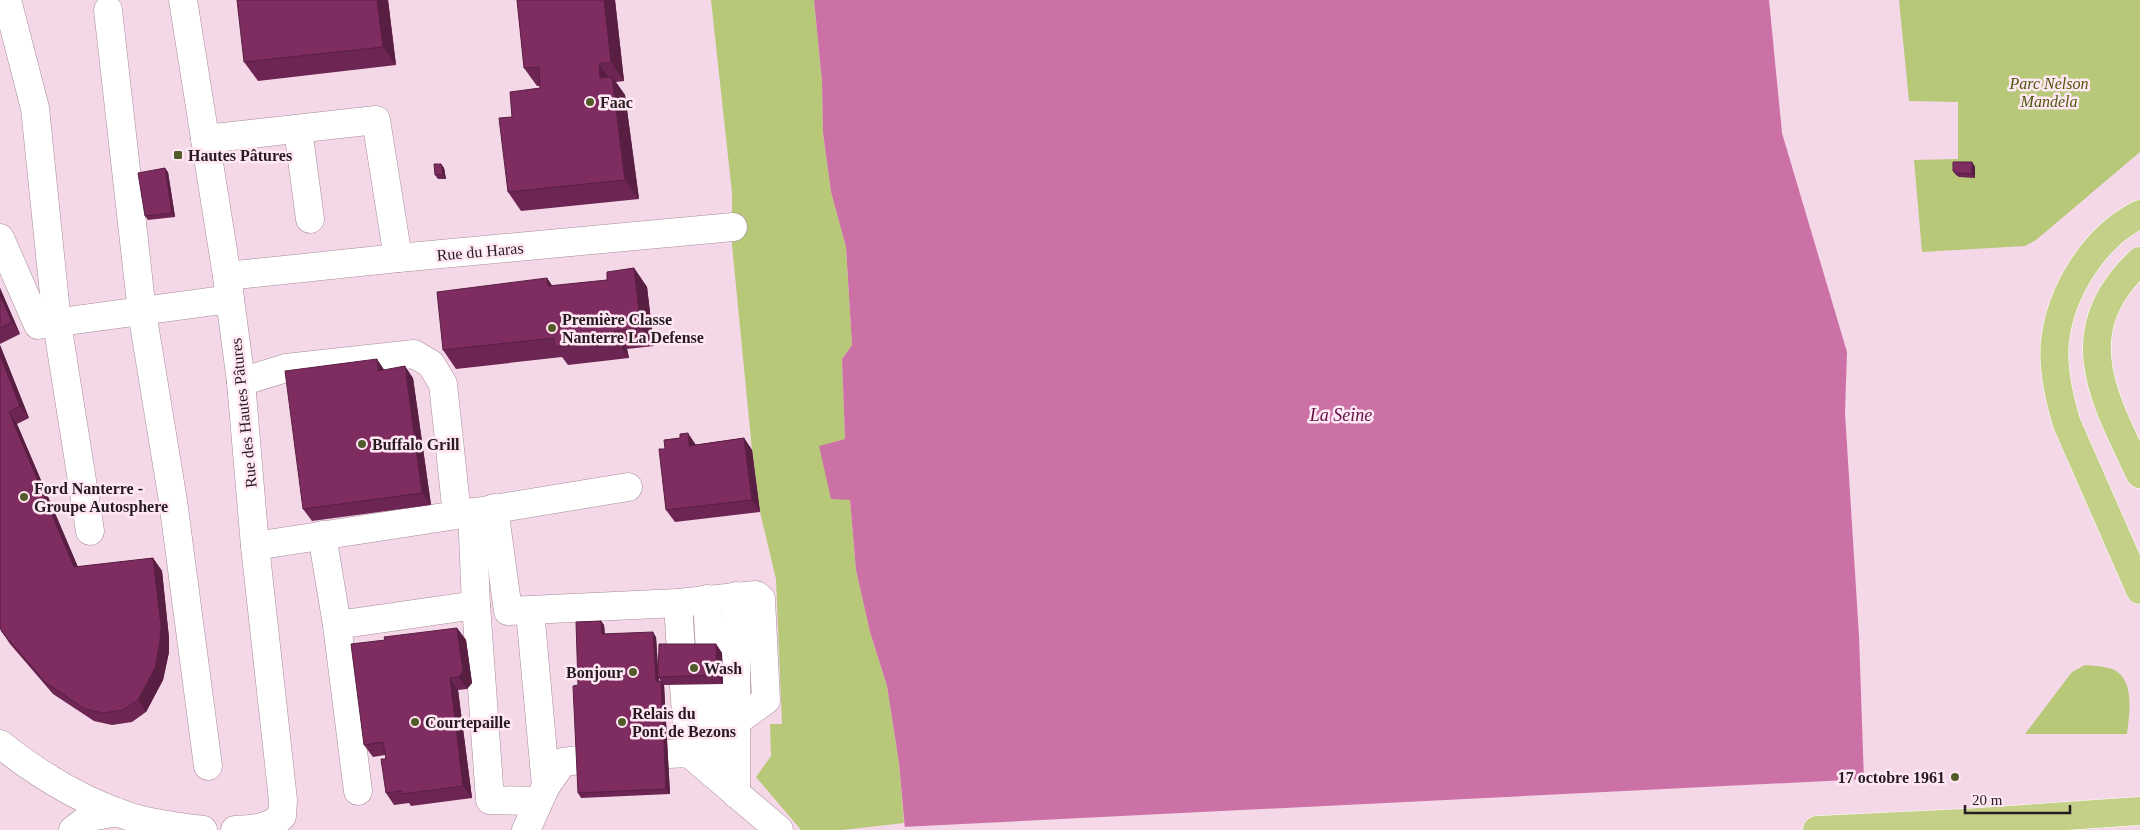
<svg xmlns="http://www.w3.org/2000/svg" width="2140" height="830" font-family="'Times New Roman',serif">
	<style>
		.green { fill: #b7c879 }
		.water { fill: #cb71a6 }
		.pier { fill: #f5d8e7 }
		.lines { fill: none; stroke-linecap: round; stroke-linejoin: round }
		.minor-casing { stroke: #a78c9a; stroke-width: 29 }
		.major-casing { stroke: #fff; stroke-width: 29 }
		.minor { stroke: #fff; stroke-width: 28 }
		.major { stroke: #c4d087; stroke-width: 28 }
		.wall { fill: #6d2653 }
		.shaded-wall { fill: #591f43 }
		.building { fill: #7f2c60; stroke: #591f43 }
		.poi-dot { fill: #525c2b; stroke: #ffe7f3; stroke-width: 2 }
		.labels { text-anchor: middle; stroke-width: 5; stroke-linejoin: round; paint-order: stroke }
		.park-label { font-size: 16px; font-style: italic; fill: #4b570a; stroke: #ffe7f3 }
		.poi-label { font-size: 16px; font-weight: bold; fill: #251b20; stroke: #ffe7f3; text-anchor: start }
		.street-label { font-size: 16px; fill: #251b20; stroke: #ffe7f3 }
		.water-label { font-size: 18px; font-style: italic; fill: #610f47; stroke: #ffe7f3 }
	</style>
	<rect width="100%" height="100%" fill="#f5d8e7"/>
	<!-- green -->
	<g class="green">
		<path d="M711,0H814L822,82L823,133L831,192L846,247L852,345L842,359L845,439L820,446L850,500L856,570L870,632L887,686L899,763L904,823L842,830H801L756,777L771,756L770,724H782L776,579L760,512L752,450L732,245V193Z"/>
		<path d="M1899,0H2140V152L2036,240L2025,246L1922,252L1914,160L1958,159V102L1909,101Z"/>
		<path d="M2085,665C2094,666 2108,666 2116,671C2135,682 2129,716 2127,734H2025L2072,672Z"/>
	</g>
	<!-- water -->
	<path class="water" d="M814,0H1769L1782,133L1847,352L1845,413L1859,636L1864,781L905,830L899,763L887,686L870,632L856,570L850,500L831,499L819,446L845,439L842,359L852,345L846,247L831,192L823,133L822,82Z"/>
	<!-- pier -->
	<path class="pier" d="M1866,779L1871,830H902V827Z"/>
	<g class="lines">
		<!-- minor casing -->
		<g class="minor-casing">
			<g id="minor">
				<path d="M7,0L35,108L57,323L90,531"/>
				<path d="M183,0L227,276L241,382L255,546L283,800L282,816C268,829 253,829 235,830"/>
				<path d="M108,10L142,312L173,501L208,766"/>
				<path d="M298,129L310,219"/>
				<path d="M205,139L376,120L398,258"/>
				<path d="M0,238L38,325L230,299"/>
				<path d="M227,276L398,258L733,227"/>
				<path d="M241,382L286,368L414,354L431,364L443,384L457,515L255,546"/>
				<path d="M494,508L508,611L678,603L756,595L761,599L766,700L737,721"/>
				<path d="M472,512L476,605L490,800L538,801"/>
				<path d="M476,512L628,487"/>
				<path d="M322,535L337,625L358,791"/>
				<path d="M736,596V794"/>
				<path d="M707,599L710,653"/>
				<path d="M678,603L681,652"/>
				<path d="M530,611L546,786"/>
				<path d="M337,625L476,605"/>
				<path d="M711,684L714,774"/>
				<path d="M684,686L689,753"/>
				<path d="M0,744C39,775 83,802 131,817C154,824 179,827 203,830"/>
				<path d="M668,754L689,753L779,830"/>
				<path d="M73,830L90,817L117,812"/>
				<path d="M526,830L546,786L563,762L579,760"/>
			</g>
		</g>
		<!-- major casing -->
		<g class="major-casing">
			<g id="major">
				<path d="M2140,214C2094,237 2061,291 2055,341C2052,369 2059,398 2067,424L2140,590"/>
				<path d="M2140,261C2065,331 2103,396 2140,474"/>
				<path d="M1817,830L1964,823L2140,811"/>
			</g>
		</g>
		<!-- minor -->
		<use href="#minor" class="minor"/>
		<!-- major -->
		<use href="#major" class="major"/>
	</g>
	<!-- wall -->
	<g class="wall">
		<path d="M388,0L396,65L258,81L244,62Z"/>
		<path d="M517,0H615L624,81L616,82L625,95L639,199L521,211L508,192L512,117L540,88V86H537L524,68Z"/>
		<path d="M1972,162L1975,167V178L1959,177L1956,175L1953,171Z"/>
		<path d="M441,164L444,168L446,179H438L435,175Z"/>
		<path d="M168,172L175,217L148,220L145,216Z"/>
		<path d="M634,268L647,287L654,346L627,349L629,358L568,365L562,357L456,369L443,350L547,278L552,286L607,280Z"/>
		<path d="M0,288L20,334L0,344Z"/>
		<path d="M0,345L29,418L17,424L78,567L153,558L162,571L169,638V652L163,680L146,712L132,722L112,725L94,721L53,694L10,644L2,632Z"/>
		<path d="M384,370L413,378L431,505L312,521L303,509Z"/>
		<path d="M744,438L752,450L760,512L675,522L666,510L665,449Z"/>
		<path d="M601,621L604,625L605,634L656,637L659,681H661L658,677L716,644L722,653L723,684L664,685L670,794L581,798L578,793V685Z"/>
		<path d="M457,628L466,640L472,683L467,689L458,690L472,798L411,806L409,803L394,805L386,793L385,755L373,757L364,745L385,640Z"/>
	</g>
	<!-- shaded-wall -->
	<g class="shaded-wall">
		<path d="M377,0H388L396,65L383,47Z"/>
		<path d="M604,0H615L624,81L611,62Z"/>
		<path d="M599,64L612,82L600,78Z"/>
		<path d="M612,77L625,95L639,199L625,180Z"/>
		<path d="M1972,162L1975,167V178L1972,174Z"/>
		<path d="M441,164L444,168L446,179L443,175Z"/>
		<path d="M165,168L168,172L175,217L172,213Z"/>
		<path d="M634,268L647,287L654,346L641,328Z"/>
		<path d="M547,278L560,297L548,286Z"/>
		<path d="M0,288L20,334L12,322L0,295Z"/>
		<path d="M614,331L627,349L629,358L616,340Z"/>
		<path d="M0,345L29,418L20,406L0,355Z"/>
		<path d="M377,359L385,371H378Z"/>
		<path d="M405,366L413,378L431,505L422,493Z"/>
		<path d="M9,412L17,424L83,579L74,567Z"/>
		<path d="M688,433L696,445L689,446Z"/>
		<path d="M744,438L752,450L760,512L752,500Z"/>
		<path d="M153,558L162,571L169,638V652L163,680L146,712L138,700Z"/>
		<path d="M601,621L604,625L605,638L602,634Z"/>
		<path d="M457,628L466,640L472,683L467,689L459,677Z"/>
		<path d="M653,632L656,637L659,686L656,681Z"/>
		<path d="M716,644L722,653L723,684L717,675Z"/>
		<path d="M450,678L458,690L472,798L463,786Z"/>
		<path d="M661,681L664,685L670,794L666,789Z"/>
	</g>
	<!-- building -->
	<g class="building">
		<path d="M237,0H377L383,47L244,62Z"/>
		<path d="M517,0H604L611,62L599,64L600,78L612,77L625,180L508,192L499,118L512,117L510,92L540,88L539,67L524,68Z"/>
		<path d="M1953,162H1972V174L1956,173L1953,171Z"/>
		<path d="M434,164H441L443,175H435Z"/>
		<path d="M165,168L172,213L145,216L138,173Z"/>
		<path d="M634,268L641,328L614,331L616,340L555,347L554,338L443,350L437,292L547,278L548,286L607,280V272Z"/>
		<path d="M0,295L12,322L0,328Z"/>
		<path d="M0,355L20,406L9,412L74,567L153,558L161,626L160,640L155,668L138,700L123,710L103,713L85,709L45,682L2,632L0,628Z"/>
		<path d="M377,359L378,371L405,366L422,493L303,509L285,371Z"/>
		<path d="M688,433L689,446L744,438L752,500L666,510L659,449H665L664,440L680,438V434Z"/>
		<path d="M601,621L602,634L653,632L656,681H661L666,789L578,793L573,686L578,685L576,622Z"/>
		<path d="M457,628L463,671L459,677L450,678L463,786L402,794V791L386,793L381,759H386L383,742L364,745L351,644L385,640L384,637Z"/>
		<path d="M659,644H716L717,675L658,677Z"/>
	</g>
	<!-- markers -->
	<g class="poi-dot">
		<circle cx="590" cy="102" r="5"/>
		<rect x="173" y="150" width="10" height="10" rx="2.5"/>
		<circle cx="552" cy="328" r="5"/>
		<circle cx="362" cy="444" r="5"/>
		<circle cx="24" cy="497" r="5"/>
		<circle cx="694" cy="668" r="5"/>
		<circle cx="633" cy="672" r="5"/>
		<circle cx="415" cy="722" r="5"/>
		<circle cx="622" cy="722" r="5"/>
		<circle cx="1955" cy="777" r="5"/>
	</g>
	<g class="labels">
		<!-- park labels -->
		<g class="park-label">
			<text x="2049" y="89">Parc Nelson<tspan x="2049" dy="18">Mandela</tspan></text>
		</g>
		<!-- poi labels -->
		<g class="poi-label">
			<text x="600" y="108">Faac</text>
			<text x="188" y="161">Hautes Pâtures</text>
			<text x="562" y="325">Première Classe<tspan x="562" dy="18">Nanterre La Defense</tspan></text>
			<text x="372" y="450">Buffalo Grill</text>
			<text x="34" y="494">Ford Nanterre -<tspan x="34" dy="18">Groupe Autosphere</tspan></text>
			<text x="704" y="674">Wash</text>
			<text x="623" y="678" text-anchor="end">Bonjour</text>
			<text x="632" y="719">Relais du<tspan x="632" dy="18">Pont de Bezons</tspan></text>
			<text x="425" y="728">Courtepaille</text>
			<text x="1945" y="783" text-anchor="end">17 octobre 1961</text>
		</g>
		<!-- street labels -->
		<g class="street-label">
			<text transform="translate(480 251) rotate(-5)" y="6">Rue du Haras</text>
			<text transform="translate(243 413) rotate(-96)" y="6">Rue des Hautes Pâtures</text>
		</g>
		<!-- water labels -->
		<g class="water-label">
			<text x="1341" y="421">La Seine</text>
		</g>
	</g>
	<!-- scale -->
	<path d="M1965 805v8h105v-8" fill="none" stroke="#251b20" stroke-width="2.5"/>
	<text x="1972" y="805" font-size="15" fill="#251b20" stroke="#ffe7f3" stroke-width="4" paint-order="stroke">20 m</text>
</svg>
